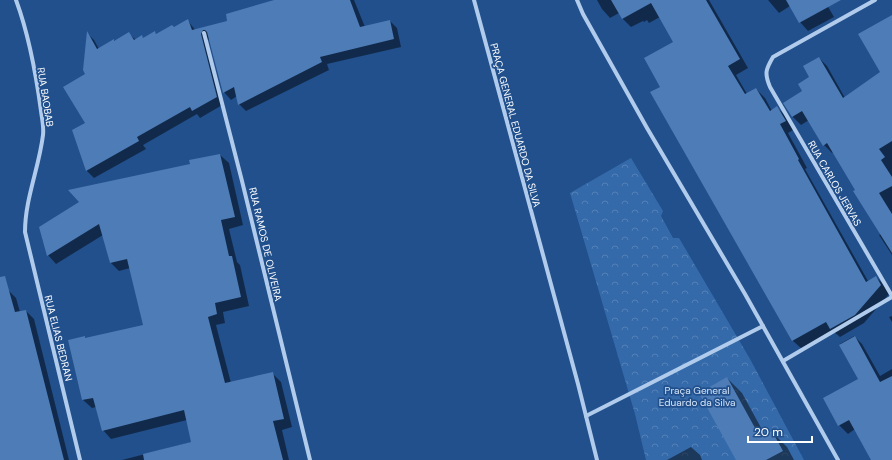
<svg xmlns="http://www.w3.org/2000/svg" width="892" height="460" font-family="'DM Sans',sans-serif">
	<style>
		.forest { fill: url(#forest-crowns) }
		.shadow { fill: #0007 }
		.building { fill: #4e7cb6 }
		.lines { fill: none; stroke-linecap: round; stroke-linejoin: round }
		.street { stroke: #b0cbeb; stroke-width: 4 }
		.labels { text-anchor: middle; stroke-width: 3.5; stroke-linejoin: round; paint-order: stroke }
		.street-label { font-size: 10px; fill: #fff; stroke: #21508d }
		.park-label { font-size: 10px; fill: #d5e5f8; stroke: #21508d }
	</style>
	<defs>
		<pattern id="forest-crowns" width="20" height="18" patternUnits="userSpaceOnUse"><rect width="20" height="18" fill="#356aaa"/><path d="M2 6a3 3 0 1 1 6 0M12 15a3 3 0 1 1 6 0" fill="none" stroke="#5380b7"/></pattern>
	</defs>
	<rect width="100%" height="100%" fill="#21508d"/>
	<!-- forest -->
	<path class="forest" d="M631,158L663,211L661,216L673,238H679L750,359L804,460H646L635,414L570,193Z"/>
	<!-- shadow -->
	<g class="shadow">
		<path d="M275,0H354L365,27L390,21L397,28L401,47L327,64L329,70L246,111L239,104L237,96L231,100L224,92L210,37L207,42L224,104L200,118L197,114L143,145L146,149L94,178L87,171L74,130L87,124V33L94,40L99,49L113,40L115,41L129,34L136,40L142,37L144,39L155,32L157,35L174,28L188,21L196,31L229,22Z"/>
		<path d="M597,0H709L748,68L736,75L747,94L756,89L765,98L772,111L777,108L786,116L793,130L788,133L807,168L805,169L868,281L876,277L884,285L889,294L864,323L840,337L833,331L802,349L793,341L651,93L661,87L674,42L660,17L649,23L647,20L644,22L643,21L631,27L622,18L619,13L610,18L602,9Z"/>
		<path d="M768,0H835L827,5L834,17L808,31L800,22L790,6L779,13Z"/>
		<path d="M892,16V255L879,235L881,234L834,152L832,153L824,145L809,120L801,125L793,117L785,103L803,92L819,58L827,66L845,98L881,72Z"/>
		<path d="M220,155L229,163L243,225L229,229L237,262L240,265L249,306L223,312L225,323L216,325L231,383L273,374L281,382L292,427L282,430L289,460H122L192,442L187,420L111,439L103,430L96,407L92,408L83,400L69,340L84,337L87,339L144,326L130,268L119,271L110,262L103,235L56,264L48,255L191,164Z"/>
		<path d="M8,290L16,298L20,312L26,311L34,319L69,460H0V292Z"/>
		<path d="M892,316V322L889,317Z"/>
		<path d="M854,336L862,344L880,376L892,369V460H873L855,429L848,434L839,425L859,380L840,344Z"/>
		<path d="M727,378L742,393L765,435L772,432L787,447L794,460H737Z"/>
		<path d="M691,447L700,455L702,460H667Z"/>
	</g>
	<!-- building -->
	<g class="building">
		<path d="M274,0H350L360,27L390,20L394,39L320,57L322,62L238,105L234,87L223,93L207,32L205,30H203L201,34L217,97L192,111L190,107L137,137L139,141L86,171L72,130L85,123L63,87L85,74L83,70L87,31L97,49L114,39V41L129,32L134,40L142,35L143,38L155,31L156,34L172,25L174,27L188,19L192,30L227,21L226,14Z"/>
		<path d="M611,0H706L740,59L728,66L745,94L756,88L770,111L777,106L786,121L780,124L799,159L798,160L866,282L876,276L881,285L855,315L830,329L826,322L792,341L650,92L660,87L644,58L673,42L651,3L622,19Z"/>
		<path d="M786,0H841L799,23Z"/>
		<path d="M892,15V141L879,149L885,157L881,160L892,177V186L879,193L892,214V253L853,191L855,190L827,143L823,146L802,111L792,117L783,103L802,91L798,84L809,77L803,66L819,57L843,98L880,72L858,34Z"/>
		<path d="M220,154L235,217L221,220L229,256H232L241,297L215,303L217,314L208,317L225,383L273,372L284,419L273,421L283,460H144L143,454L191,442L184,410L102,431L93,398L82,400L68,340L85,336V338L143,325L127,259L110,263L99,224L47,256L39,227L79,202L68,190L190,164L189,160Z"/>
		<path d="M5,276L15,312L26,310L64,460H0V277Z"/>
		<path d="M855,336L880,382L892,376V460H871L849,420L838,426L823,398L858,379L839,345Z"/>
		<path d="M727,377L760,437L772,431L783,451L766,460H736L699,393Z"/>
	</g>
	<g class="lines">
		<!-- street -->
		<g class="street">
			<path d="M16,0C29,35 36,74 41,111C42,119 44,127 43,135C39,168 25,199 25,232L80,460"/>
			<path d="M474,0L578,384L597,460"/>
			<path d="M577,0L583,14L647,128L745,294L838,460"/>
			<path d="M875,0L773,57C766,69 764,73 770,87L892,296"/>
			<path d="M204,33L242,181L310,460"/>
			<path d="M783,361L892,297"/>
			<path d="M586,416L763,326"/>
		</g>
	</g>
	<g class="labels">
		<!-- street labels -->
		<g class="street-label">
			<text transform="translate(46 97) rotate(81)" y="4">RUA BAOBAB</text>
			<text transform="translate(516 125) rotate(75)" y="4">PRAÇA GENERAL EDUARDO DA SILVA</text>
			<text transform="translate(835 183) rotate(60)" y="4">RUA CARLOS JERVAS</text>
			<text transform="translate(266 244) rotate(77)" y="4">RUA RAMOS DE OLIVEIRA</text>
			<text transform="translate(59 338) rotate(76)" y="4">RUA ELIAS BEDRAN</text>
		</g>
		<!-- park labels -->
		<g class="park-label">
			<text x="697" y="394">Praça General<tspan x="697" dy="12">Eduardo da Silva</tspan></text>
		</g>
	</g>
	<!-- scale -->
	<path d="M748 436v6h64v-6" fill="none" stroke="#ffffff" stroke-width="2"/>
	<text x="754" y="436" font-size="12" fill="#ffffff" stroke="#21508d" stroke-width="3" paint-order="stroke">20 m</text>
</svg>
